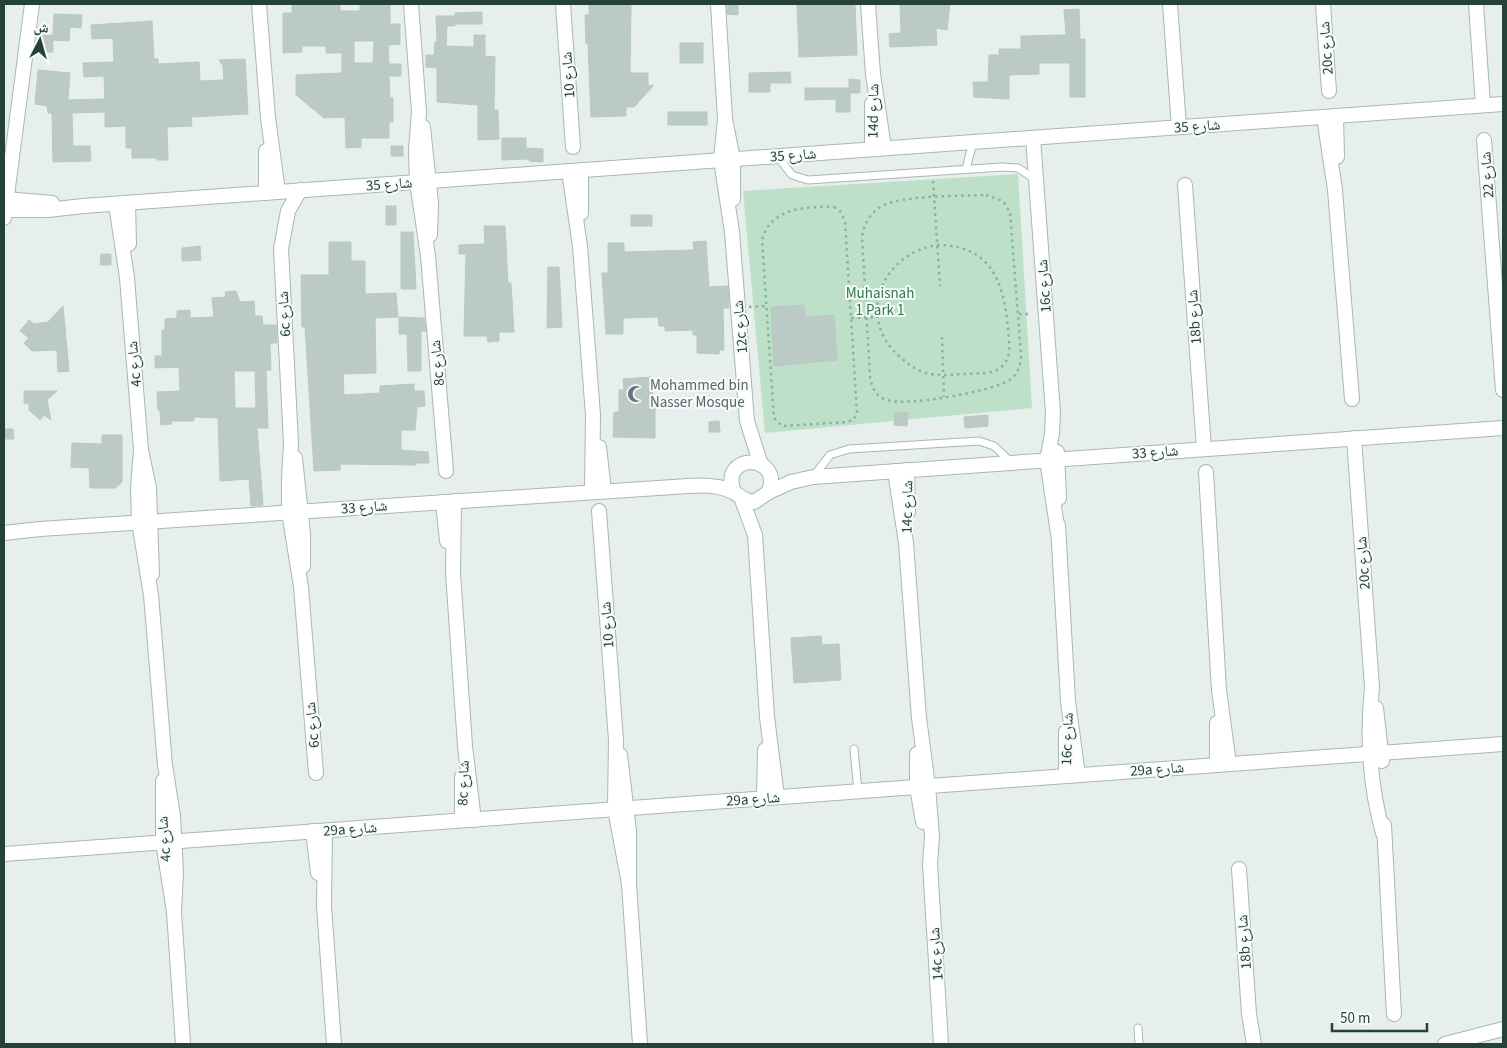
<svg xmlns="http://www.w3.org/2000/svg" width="1507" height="1048" font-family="'Source Sans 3','Noto Naskh Arabic',sans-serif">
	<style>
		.green { fill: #bfe0c8 }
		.building { fill: #bbcac4; stroke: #b8c9c2; fill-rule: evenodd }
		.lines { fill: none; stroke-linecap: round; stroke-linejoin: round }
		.lane-casing { stroke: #a8b8b2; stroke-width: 9 }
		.street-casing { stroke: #a8b8b2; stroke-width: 16 }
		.path { stroke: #86b3a5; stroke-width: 2.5; stroke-dasharray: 2.5 4; stroke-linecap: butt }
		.lane { stroke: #fff; stroke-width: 7 }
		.street { stroke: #fff; stroke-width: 14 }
		.labels { text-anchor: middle; stroke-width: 4; stroke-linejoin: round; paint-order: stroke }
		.street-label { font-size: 15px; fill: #24423a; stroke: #f7fbf9 }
		.park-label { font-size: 15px; fill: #2d7a4b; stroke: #f7fbf9 }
		.worship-label { font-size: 15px; fill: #5b616d; stroke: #f7fbf9; text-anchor: start }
	</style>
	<rect width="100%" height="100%" fill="#e6efeb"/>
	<!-- green -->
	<path class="green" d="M1018,174L1032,408L765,433L743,191Z"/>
	<!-- building -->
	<g class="building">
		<path d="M292,4H334L340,5V11H360V4H390V24H400V44L388,45L389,64H401V76H389L390,98H393V122H389V138H361V147L346,148L345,117L324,118L296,95V75L342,73V53H326V46H302V52L283,53V13H292ZM354,41H374L373,63H354Z"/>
		<path d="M589,4H631L630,73H648V86L654,85L634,107H626V116L591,117L588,43L586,44L585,15H589Z"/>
		<path d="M727,4H738V15L727,14Z"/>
		<path d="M797,4L855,5L857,55L799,57Z"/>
		<path d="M900,4H950L947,30L936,28L937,45L890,47L889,34L901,33Z"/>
		<path d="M1079,9L1080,39H1085V97H1070V63H1039V74L1009,75V99L974,97L973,82H988L989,55H999V49H1021V36L1066,35L1064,10Z"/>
		<path d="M482,12V24H455V13Z"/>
		<path d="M54,14L82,15L81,28L70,27L69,41L53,40Z"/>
		<path d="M436,16H455V26H447L446,46L474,47V35H485V56L495,57L494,110H498L499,139L478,140V105L437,102V68L426,67V55H434L435,42H437Z"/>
		<path d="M152,21L154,59H158V64L199,62L200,81L224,80L223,66L219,60L245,59L248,114L191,117L192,126L167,127L168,160H157V158H132V148H126V126L105,127V112L72,113L73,146H90L91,161L53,162L52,113H48L47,106L35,104L38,70L70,73L68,100L105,99L104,76L84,77L83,63L114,62L113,38L92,39L91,25Z"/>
		<path d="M42,35H53V52H41Z"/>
		<rect x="680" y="43" width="23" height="20"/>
		<path d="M790,72L791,83H770V92H749V73Z"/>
		<path d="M849,79L860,80V93H850V112H836V99L805,100V88H849Z"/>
		<rect x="668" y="112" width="39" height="13"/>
		<path d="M502,138H526V148L543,149V162L529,161V159L502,160Z"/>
		<rect x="391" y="146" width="12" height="10"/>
		<rect x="386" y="206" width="10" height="19"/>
		<rect x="631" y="215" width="21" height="11"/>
		<path d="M484,226H505L508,283H511L514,332H499V341L488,342L487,336H464L466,254H459V245L485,244Z"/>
		<path d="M401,232H413L416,289H401Z"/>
		<path d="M706,241L709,287L728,286L729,308H723L724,350H719V354L697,353V335H693V330L665,331V326H659L658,317L623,318V334H606L602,273H608V243H624V252L694,250L693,242Z"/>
		<path d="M329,242H351V261H365V294L396,293L398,317L375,318L376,373L343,374L344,395L380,393V386L414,384V391H424L425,406L417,407L415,430H401V450L428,452L429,463H416V465L340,464V470L314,471L305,327H302L301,275H329Z"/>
		<path d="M200,246L201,260L182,261V248Z"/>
		<path d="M101,254H111V265H100Z"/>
		<path d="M548,267H559L562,327L547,328Z"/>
		<path d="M236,291L240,302L254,301L255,316H262L263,325H276L277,343H270L271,370H266L268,428H257L263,505L251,506L249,479L220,481L218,418L194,417V421H171L172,424L161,425L160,410H158L157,392L180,391L179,367L155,368V356H162V330H165V319L177,318V311L190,310V318L214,317L212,298L226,297L225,292ZM234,371H255L256,408H235Z"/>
		<path d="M804,305L805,317L834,315L837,360L774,366L771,307Z"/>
		<path d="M63,306L69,371L58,372L57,350L32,351L24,343L29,338L20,331L29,320L34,324L48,322Z"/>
		<path d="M399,317L424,318L426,331H421V371H408L407,334H399Z"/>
		<path d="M652,377L653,401H655V438L613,437L614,412H619V390H624L623,379Z"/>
		<path d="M24,391H57L47,400L51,420L44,415L40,420L29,410V404L24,403Z"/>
		<path d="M895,412L908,413L907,426L894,425Z"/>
		<path d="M988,415V426L965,428L964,417Z"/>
		<path d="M719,421L720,432H709V422Z"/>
		<path d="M4,429H13L14,439H4Z"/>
		<path d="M102,435H122V482L115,488H90L89,468L71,467L72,443L102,444Z"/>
		<path d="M821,636L822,645L839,644L841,680L794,683L791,638Z"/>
	</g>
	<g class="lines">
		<!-- lane casing -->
		<g class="lane-casing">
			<g id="lane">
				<path d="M778,157L792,175L808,180L1002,167L1018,168L1035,179"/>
				<path d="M966,169L973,142"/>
				<path d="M813,477L830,455L849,449L979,441L994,446L1012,463"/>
				<path d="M854,749L858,791"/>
				<path d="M1138,1028L1139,1044"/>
			</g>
		</g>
		<!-- street casing -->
		<g class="street-casing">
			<g id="street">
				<path d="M259,4L268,118L278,192"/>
				<path d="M411,4L419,112L416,149L417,182L428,256L446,471"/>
				<path d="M563,4L573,147"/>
				<path d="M718,4L725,119L733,159V199"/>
				<path d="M868,4L873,74L884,148"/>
				<path d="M1170,4L1179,127"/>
				<path d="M1323,4L1329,91"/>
				<path d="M1476,4L1483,105"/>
				<path d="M872,104V149"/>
				<path d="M1336,116L1337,157"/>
				<path d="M1324,117L1335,190L1352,399"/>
				<path d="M725,119L721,160L732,232L747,421L761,465"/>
				<path d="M423,127L431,203L430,235"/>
				<path d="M1033,138L1053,413L1052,434L1047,460L1058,533"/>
				<path d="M1484,140L1503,390"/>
				<path d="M266,151V193"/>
				<path d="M581,170V213"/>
				<path d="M569,171L580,246L593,415L592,492"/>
				<path d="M1185,185L1204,449"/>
				<path d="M300,190L288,211L281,249L291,443L289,480V512L301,587L316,773"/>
				<path d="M6,199L52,203"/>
				<path d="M128,203L129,244"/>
				<path d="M116,204L127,278L141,450L149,488L152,574"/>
				<path d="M5,210H48L83,206L1503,104"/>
				<path d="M4,218L32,4"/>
				<path d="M1354,438L1372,687C1367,735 1370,787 1383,833"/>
				<path d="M599,447L604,491"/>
				<path d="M141,450L138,488L139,522L151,595L165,765L173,816L176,873L174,912"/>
				<path d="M1057,452L1059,498"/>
				<path d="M295,458L303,534V566"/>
				<path d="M907,470L908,512"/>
				<path d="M895,471L906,543L919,718L928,786L932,837L930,864L941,1044"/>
				<path d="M1206,472L1219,690L1229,764"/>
				<path d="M769,492L791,482L813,477L1503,428"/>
				<path d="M742,500L755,535L767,717L777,797"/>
				<path d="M454,501L453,573L465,746L474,820"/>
				<path d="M443,502L447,541"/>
				<path d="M599,511L616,740L615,809L629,884"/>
				<path d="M1058,525L1068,701L1078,775"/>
				<path d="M4,533L40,529L688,486C702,485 720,485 733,492C741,496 743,501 754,502L769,492C783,452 718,453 734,492"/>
				<path d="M1376,708L1382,761"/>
				<path d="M917,754V787L923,822"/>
				<path d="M620,755L629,831V884L640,1044"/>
				<path d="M1217,765V723"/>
				<path d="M1066,776V732"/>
				<path d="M163,781V842L174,912L183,1044"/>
				<path d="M764,798L765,750"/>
				<path d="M462,820V777"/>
				<path d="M1384,825L1394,1014"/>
				<path d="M313,831L318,873"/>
				<path d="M325,831L324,906L334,1044"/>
				<path d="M4,854L1503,744"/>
				<path d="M1239,869L1249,1014L1254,1044"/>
				<path d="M1445,1044L1503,1029"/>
			</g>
		</g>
		<!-- path -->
		<g class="path">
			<path d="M933,181L940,286"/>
			<path d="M986,195L1003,201L1010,212L1021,355C1021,364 1018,373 1011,379C996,391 905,407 887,400C876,397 872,388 870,377L862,237C864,224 870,213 882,206C902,195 961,196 986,195Z"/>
			<path d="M834,207L840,211L845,221L857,414L853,420L847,422L782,426L774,418L762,240C770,208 806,206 834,207Z"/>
			<path d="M937,245C992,245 1004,283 1008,329C1009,343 1013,358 1000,368C991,375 975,373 964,374C951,375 938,376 926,373C916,370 908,364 900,357C855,318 881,254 937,245Z"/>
			<path d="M749,307L765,306"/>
			<path d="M1019,314H1032"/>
			<path d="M851,318L877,317"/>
			<path d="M942,337L944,397"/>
		</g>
		<!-- lane -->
		<use href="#lane" class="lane"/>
		<!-- street -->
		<use href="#street" class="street"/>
	</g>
	<!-- icons -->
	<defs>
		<g id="mosque-bare" transform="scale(1.35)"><path d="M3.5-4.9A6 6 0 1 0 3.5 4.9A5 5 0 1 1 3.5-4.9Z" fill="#6b7280" stroke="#f7fbf9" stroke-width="2.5" paint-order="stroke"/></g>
	</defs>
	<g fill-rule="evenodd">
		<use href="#mosque-bare" x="636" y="394"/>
	</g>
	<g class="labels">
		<!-- street labels -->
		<g class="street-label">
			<text transform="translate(1326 48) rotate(-94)" y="5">20c شارع</text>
			<text transform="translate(568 75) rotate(-94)" y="5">شارع 10</text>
			<text transform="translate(873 111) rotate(-89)" y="5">14d شارع</text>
			<text transform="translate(1197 126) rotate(-4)" y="5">شارع 35</text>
			<text transform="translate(793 155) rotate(-4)" y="5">شارع 35</text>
			<text transform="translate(1487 175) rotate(-94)" y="5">شارع 22</text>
			<text transform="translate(389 184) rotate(-4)" y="5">شارع 35</text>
			<text transform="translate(1044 286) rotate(-94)" y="5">16c شارع</text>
			<text transform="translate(284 314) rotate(-93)" y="5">6c شارع</text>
			<text transform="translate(1194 317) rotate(-94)" y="5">18b شارع</text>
			<text transform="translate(740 327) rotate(-95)" y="5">12c شارع</text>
			<text transform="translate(437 363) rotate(-95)" y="5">8c شارع</text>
			<text transform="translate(134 364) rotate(-95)" y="5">4c شارع</text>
			<text transform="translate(1155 452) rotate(-4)" y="5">شارع 33</text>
			<text transform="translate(364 507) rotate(-4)" y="5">شارع 33</text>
			<text transform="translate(907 507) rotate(-89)" y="5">14c شارع</text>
			<text transform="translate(1363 563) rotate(-94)" y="5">20c شارع</text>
			<text transform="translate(607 625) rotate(-94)" y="5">شارع 10</text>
			<text transform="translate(312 725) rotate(-95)" y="5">6c شارع</text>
			<text transform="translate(1067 739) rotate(-88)" y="5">16c شارع</text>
			<text transform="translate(1157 769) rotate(-4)" y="5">29a شارع</text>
			<text transform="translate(463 783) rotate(-88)" y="5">8c شارع</text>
			<text transform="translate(753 799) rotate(-4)" y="5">29a شارع</text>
			<text transform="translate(350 829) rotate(-4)" y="5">29a شارع</text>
			<text transform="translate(164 839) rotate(-94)" y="5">4c شارع</text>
			<text transform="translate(1244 942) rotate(-94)" y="5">18b شارع</text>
			<text transform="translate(936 954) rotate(-94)" y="5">14c شارع</text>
		</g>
		<!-- park labels -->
		<g class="park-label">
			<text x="880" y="298">Muhaisnah<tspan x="880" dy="17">1 Park 1</tspan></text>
		</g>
		<!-- worship labels -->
		<g class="worship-label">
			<text x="650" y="390">Mohammed bin<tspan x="650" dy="17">Nasser Mosque</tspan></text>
		</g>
	</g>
	<!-- border -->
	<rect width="1507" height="1048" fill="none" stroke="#24423a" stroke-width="10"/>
	<!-- north arrow -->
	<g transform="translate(40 40) rotate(6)" stroke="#f7fbf9" stroke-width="4" paint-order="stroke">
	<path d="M0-4L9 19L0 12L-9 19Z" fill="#24423a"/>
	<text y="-8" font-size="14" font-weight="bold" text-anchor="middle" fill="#24423a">ش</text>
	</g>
	<!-- scale -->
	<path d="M1332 1023v8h95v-8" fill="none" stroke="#24423a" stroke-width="2.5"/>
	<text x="1340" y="1023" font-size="15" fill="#24423a" stroke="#f7fbf9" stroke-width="4" paint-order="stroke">50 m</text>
</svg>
